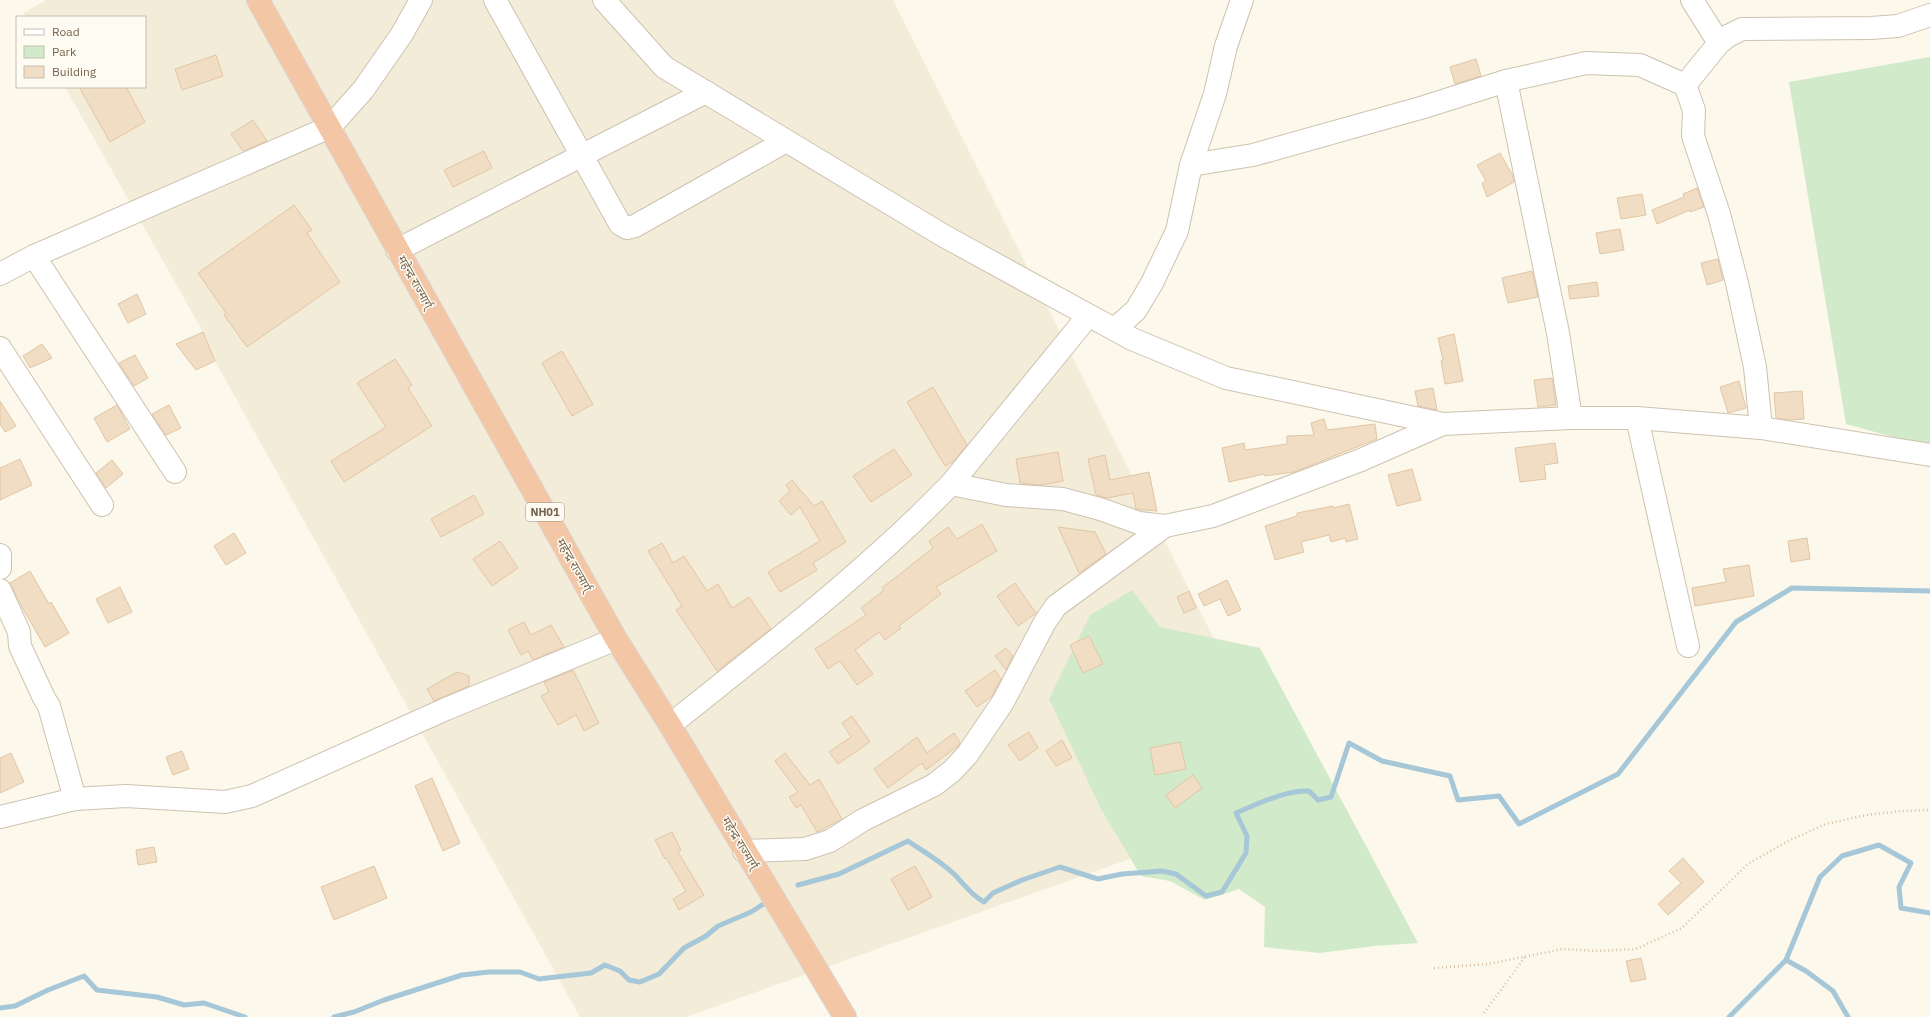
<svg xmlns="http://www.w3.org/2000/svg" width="1930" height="1017" font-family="'IBM Plex Sans','Noto Sans Devanagari',sans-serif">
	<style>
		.residential { fill: #f3ecd9 }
		.green { fill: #d1eac9 }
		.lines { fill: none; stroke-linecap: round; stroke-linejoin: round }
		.stream { stroke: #a6c7d7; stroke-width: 5 }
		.building { fill: #f0ddc4; stroke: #e2c6a4 }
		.minor-casing { stroke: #cec2b0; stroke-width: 24 }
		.highway-casing { stroke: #dcd6d1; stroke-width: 24 }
		.path { stroke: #d6c1a6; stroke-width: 2.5; stroke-dasharray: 1 3; stroke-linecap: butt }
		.minor { stroke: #fff; stroke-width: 22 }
		.highway { stroke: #f3c6a5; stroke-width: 22 }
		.labels { text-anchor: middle; stroke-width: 3; stroke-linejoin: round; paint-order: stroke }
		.shield { fill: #fefbf2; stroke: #a0917f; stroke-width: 1 }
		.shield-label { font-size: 11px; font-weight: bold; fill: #77634e }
		.street-label { font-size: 12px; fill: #77634e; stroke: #fefbf2 }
	</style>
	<rect width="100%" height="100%" fill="#fcf8eb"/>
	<!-- residential -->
	<path class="residential" d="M46,0H893L1295,800L686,1017H580L215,361L203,332L65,87H145V17H26L24,13Z"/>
	<!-- green -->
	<g class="green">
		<path d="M1930,57V446L1929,447L1846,424L1789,82Z"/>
		<path d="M1132,590L1160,627L1260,648L1418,943L1374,946L1320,953L1264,947L1265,907L1239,889L1205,900L1170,881L1141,876L1101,809L1049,699L1090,615Z"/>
	</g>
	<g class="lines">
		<!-- stream -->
		<g class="stream">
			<path d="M798,885L839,874L908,841C924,852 940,861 954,874C965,885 970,894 984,902L993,893L1022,880L1060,867L1098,879L1122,874L1162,871L1176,874L1206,896L1222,892L1246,853L1247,836L1236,813C1258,804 1285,790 1309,791L1318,800L1331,797L1349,743L1382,761L1450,776L1458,800L1499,796L1519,824L1618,774L1736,622L1792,588L1930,591"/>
			<path d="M1786,960L1806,971L1833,991L1848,1017"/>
			<path d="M0,1008L15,1006L48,990L84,976L97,990L157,997L184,1005L204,1003L245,1017"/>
			<path d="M334,1017L354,1012L384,1000L462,975L489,972H520L539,979L591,973L605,965L620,971L629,980L640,982L659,974L684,948L706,936L718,926L751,912L765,903"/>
			<path d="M1729,1017L1786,960L1820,877L1842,856L1879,845L1911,863L1899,887L1901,908L1930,913"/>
		</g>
	</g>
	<!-- building -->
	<g class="building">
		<path d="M216,55L223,76L182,90L175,69Z"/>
		<path d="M1476,59L1481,76L1455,84L1450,67Z"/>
		<path d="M79,87H126L145,122L110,142Z"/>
		<path d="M253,120L267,141L243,151L231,134Z"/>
		<path d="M484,151L492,168L453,187L444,170Z"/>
		<path d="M1500,153L1512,174L1514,182L1487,197L1482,183L1486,181L1477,165Z"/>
		<path d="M1697,188L1704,207L1690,212V210L1657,224L1652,210L1684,197L1683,194Z"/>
		<path d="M1642,194L1646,215L1621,219L1617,198Z"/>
		<path d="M294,205L312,230L307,233L340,282L247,347L224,315L226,313L198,273Z"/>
		<path d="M1620,229L1624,250L1600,254L1596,233Z"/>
		<path d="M1718,259L1723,280L1707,285L1701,263Z"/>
		<path d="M1532,271L1538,297L1508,303L1502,278Z"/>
		<path d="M1597,282L1599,296L1570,299L1568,286Z"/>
		<path d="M137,294L146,314L128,323L118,304Z"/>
		<path d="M203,332L215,361L196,370L176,344Z"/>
		<path d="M1454,334L1463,381L1445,384L1441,361L1443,360L1438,338Z"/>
		<path d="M42,344L52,358L30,368L23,356Z"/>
		<path d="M562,351L593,404L572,416L542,363Z"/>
		<path d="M135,355L148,378L134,386L119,363Z"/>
		<path d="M395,359L412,385L408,388L432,426L344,482L331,461L386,427L357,383Z"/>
		<path d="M1552,378L1556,405L1538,407L1534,380Z"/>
		<path d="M1739,381L1746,408L1728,413L1720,387Z"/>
		<path d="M933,387L967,445L954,461L945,466L907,402Z"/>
		<path d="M1433,388L1437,410L1418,406L1415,391Z"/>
		<path d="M1802,391L1804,419L1789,420L1776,418L1774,393Z"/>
		<path d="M0,401L16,426L5,432L0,424Z"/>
		<path d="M117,405L130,429L107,442L94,418Z"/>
		<path d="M169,405L181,428L166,435L152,414Z"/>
		<path d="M1324,419L1327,430L1375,424L1377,439L1294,472L1265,476L1264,474L1229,482L1222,448L1244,443L1245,450L1287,444V436L1314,435L1311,423Z"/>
		<path d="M1555,443L1558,463L1544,465L1546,479L1520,482L1515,448Z"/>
		<path d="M894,449L912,475L871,502L853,476Z"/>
		<path d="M1058,452L1063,481L1042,485L1020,483L1016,459Z"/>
		<path d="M1105,455L1110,480L1149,472L1157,511L1136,509L1133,493L1107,498L1096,495L1088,459Z"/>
		<path d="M20,459L32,485L0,500V468Z"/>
		<path d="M112,460L123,474L106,488L96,473Z"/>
		<path d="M1412,469L1421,500L1397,506L1388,475Z"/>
		<path d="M792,480L814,506L822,501L846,542L813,563L817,570L780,592L768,572L820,541L800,507L791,515L779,501L790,491L786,485Z"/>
		<path d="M474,495L484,514L441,537L431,519Z"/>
		<path d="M1349,504L1358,539L1346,542L1345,538L1331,542L1329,535L1301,542L1304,552L1275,560L1265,526L1297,516V513L1333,506V508Z"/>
		<path d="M982,524L997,551L936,587L941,594L899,626L901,628L885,640L879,632L855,650L873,674L857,685L840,661L828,669L815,649L866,615L861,608L884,590L882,588L933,548L929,541L948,527L957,539Z"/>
		<path d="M1058,527L1095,532L1106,554L1079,573Z"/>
		<path d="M234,533L246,553L226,565L214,546Z"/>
		<path d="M1807,538L1810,559L1791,562L1788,541Z"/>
		<path d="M500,541L518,568L492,586L473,559Z"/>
		<path d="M662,543L673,563L684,556L707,591L718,584L732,608L749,597L771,629L717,671L676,610L682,606L648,551Z"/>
		<path d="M1749,565L1754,596L1695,606L1692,588L1726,582L1723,569Z"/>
		<path d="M30,571L49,604L51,602L69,633L45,647L23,609L10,583Z"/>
		<path d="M1227,580L1241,610L1228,616L1220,599L1204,606L1198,594Z"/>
		<path d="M1015,583L1036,613L1018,626L997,596Z"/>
		<path d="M120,587L132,612L108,623L96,599Z"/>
		<path d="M1189,591L1196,608L1184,613L1177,597Z"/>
		<path d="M524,622L531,635L551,625L564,647L533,660L528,651L521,655L508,630Z"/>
		<path d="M1089,636L1103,664L1083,673L1070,645Z"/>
		<path d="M1006,648L1013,656L1006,670L995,656Z"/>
		<path d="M573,670L599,723L584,731L576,715L558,725L541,696L549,692L544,682Z"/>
		<path d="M995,670L1001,679L992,696L977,707L965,691Z"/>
		<path d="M457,672L469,676V686L434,701L427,689Z"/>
		<path d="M852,716L870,742L838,764L829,752L851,737L842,723Z"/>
		<path d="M1029,732L1038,748L1020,761L1008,745Z"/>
		<path d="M954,733L960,742L958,746L926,770L922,763L888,788L874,769L917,737L927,753Z"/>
		<path d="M1062,740L1072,758L1056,766L1046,751Z"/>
		<path d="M1180,742L1186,769L1155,775L1150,748Z"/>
		<path d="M182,751L189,769L173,775L166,757Z"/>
		<path d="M11,753L24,782L0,793V758Z"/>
		<path d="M785,753L810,785L819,779L842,819L817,832L801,805L796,808L789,797L798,792L775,761Z"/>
		<path d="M1193,775L1202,788L1175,808L1166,795Z"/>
		<path d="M432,778L460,843L443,851L415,786Z"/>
		<path d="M672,832L681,850L678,852L704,895L679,910L673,899L686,891L666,858L665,859L655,840Z"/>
		<path d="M154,847L157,862L138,865L136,850Z"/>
		<path d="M1683,858L1704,882L1668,915L1658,904L1681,883L1669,871Z"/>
		<path d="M374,866L387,898L334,920L321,887Z"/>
		<path d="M915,866L932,897L908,910L891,879Z"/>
		<path d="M1641,958L1646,979L1631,982L1626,961Z"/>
	</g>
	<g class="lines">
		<!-- minor casing -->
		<g class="minor-casing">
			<g id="minor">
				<path d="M495,0L620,224L627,228L635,226L786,141"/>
				<path d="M604,0L664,67L944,236L1132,339L1226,378L1443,424"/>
				<path d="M1692,0L1719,43"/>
				<path d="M1506,81L1558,333L1571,418"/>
				<path d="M1685,85L1694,110L1693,136L1719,214L1737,283L1755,367L1761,428"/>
				<path d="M1191,165L1253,155L1424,107L1506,81L1586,63L1640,65L1685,85L1719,43L1728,36L1742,29L1871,28L1898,26L1930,15"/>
				<path d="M397,250L706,92"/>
				<path d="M34,256L175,472"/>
				<path d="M0,274L34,256L330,127L363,90L402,34L421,0"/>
				<path d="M1115,329L1136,310L1152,283L1177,231L1191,165L1215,94L1226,46L1242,0"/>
				<path d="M0,348L102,505"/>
				<path d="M1637,418L1688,646"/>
				<path d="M951,484L1088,316"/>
				<path d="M0,555V568"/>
				<path d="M0,590L19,632L20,646L44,698L49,706L75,799"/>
				<path d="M670,725C766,648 865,573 951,484L1006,495L1063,499L1100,509L1139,523L1165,526L1213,516L1361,460L1443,424L1571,418H1637L1761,428L1930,455"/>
				<path d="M0,817L75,799L126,796L225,802L252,796L446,709L616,639"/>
				<path d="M744,851L805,849L830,841L863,820L934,785L952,771L967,755L1003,702L1045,622L1056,606L1165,526"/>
			</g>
		</g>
		<!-- highway casing -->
		<g class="highway-casing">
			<path id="highway" d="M258,0L616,639L670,725L845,1017"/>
		</g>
		<!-- path -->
		<g class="path">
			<path d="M1434,968L1488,964L1563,949L1596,951L1636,949L1682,928L1748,864L1786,842L1826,824L1866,815L1901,811L1930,810"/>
			<path d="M1484,1013L1525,957"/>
		</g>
		<!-- minor -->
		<use href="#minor" class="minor"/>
		<!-- highway -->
		<use href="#highway" class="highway"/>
	</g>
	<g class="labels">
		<!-- shield labels -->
		<rect class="shield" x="526" y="503" width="38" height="18" rx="3"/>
		<g class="shield-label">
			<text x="545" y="516">NH01</text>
		</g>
		<!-- street labels -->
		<g class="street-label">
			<text transform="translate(415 282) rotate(61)" y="4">महेन्द्र राज्मार्ग्</text>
			<text transform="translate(574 565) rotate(61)" y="4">महेन्द्र राज्मार्ग्</text>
			<text transform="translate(740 843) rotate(59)" y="4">महेन्द्र राज्मार्ग्</text>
		</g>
	</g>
	<!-- legend -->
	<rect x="16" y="16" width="130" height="72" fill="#fefbf2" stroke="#c8beb0"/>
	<rect x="24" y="29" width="20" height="6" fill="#ffffff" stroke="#c8beb0"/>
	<text x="52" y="36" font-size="12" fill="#77634e">Road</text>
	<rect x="24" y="46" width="20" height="12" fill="#d1eac9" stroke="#c8beb0"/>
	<text x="52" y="56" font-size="12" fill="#77634e">Park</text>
	<rect x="24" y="66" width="20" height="12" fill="#f0ddc4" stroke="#c8beb0"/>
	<text x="52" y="76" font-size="12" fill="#77634e">Building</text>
</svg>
